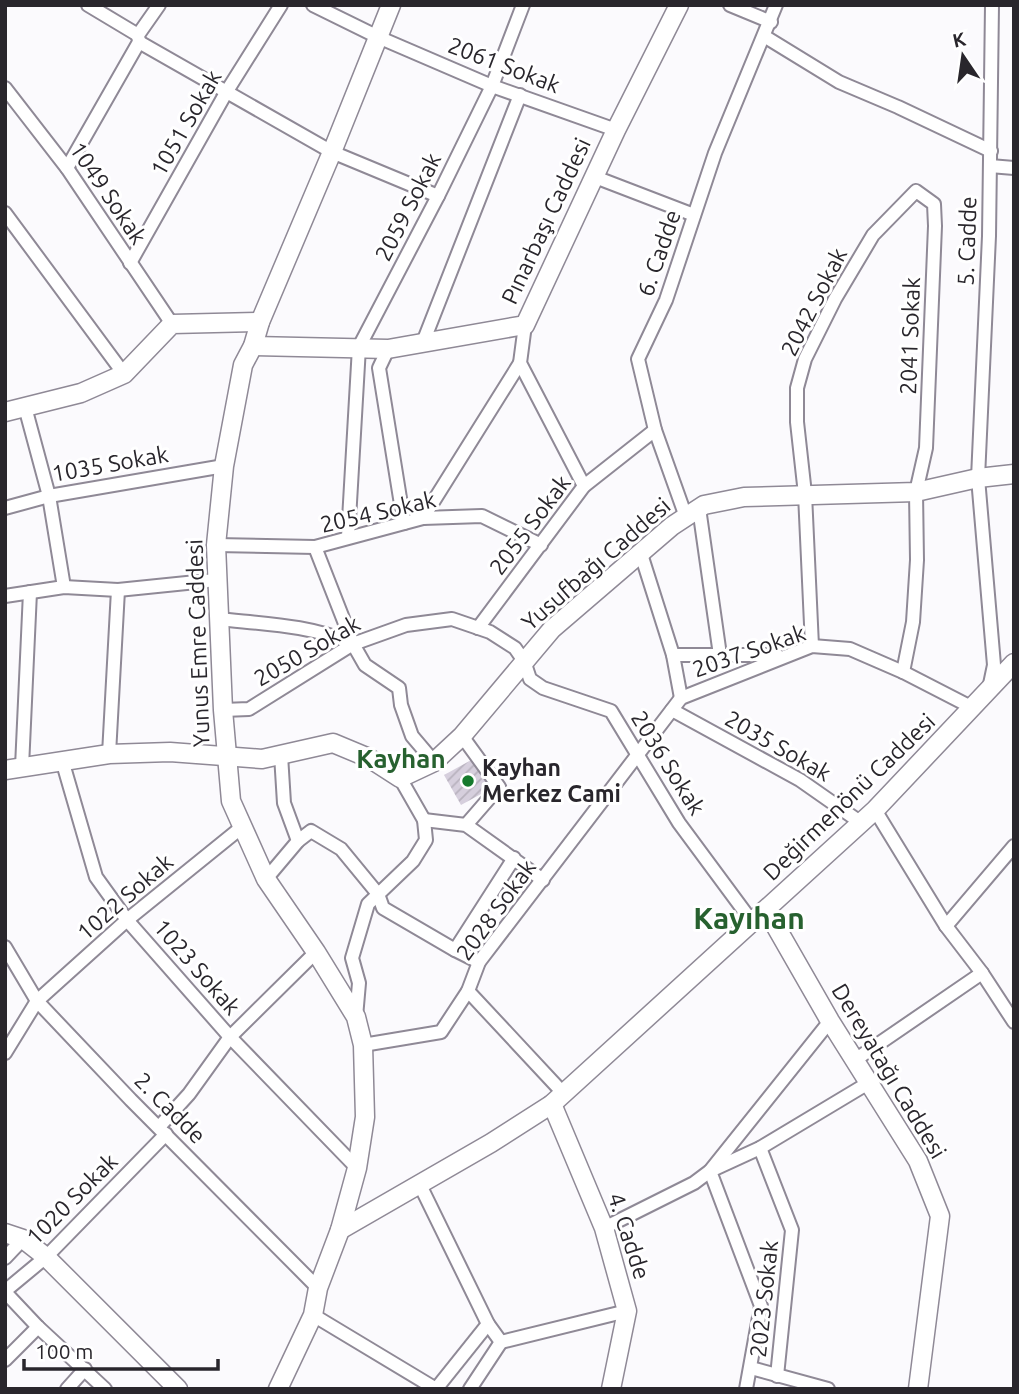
<svg xmlns="http://www.w3.org/2000/svg" width="1019" height="1394" font-family="Ubuntu,sans-serif">
	<style>
		.building { fill: url(#building-hatch) }
		.lines { fill: none; stroke-linecap: round; stroke-linejoin: round }
		.street-casing { stroke: #8f8996; stroke-width: 16 }
		.secondary-casing { stroke: #8f8996; stroke-width: 21 }
		.street { stroke: #fff; stroke-width: 12 }
		.secondary { stroke: #fff; stroke-width: 18 }
		.poi-dot { fill: #167a2d; stroke: #fff; stroke-width: 2.5 }
		.labels { text-anchor: middle; stroke-width: 6; stroke-linejoin: round; paint-order: stroke }
		.street-label { font-size: 23px; fill: #29262c; stroke: #fff }
		.poi-label { font-size: 23px; font-weight: bold; fill: #29262c; stroke: #fff; text-anchor: start }
		.quarter-label { font-size: 26px; font-weight: bold; fill: #27612f; stroke: #fff }
		.district-label { font-size: 30px; font-weight: bold; fill: #27612f; stroke: #fff }
	</style>
	<defs>
		<pattern id="building-hatch" width="6" height="6" patternUnits="userSpaceOnUse" patternTransform="scale(1.75)"><rect width="6" height="6" fill="#d6cfdd"/><path d="M-1 1l2-2M0 6l6-6M5 7l2-2" fill="none" stroke="#b8b2be"/></pattern>
	</defs>
	<rect width="100%" height="100%" fill="#fbfafd"/>
	<!-- building -->
	<path class="building" d="M475,758L492,788L461,805L444,775Z"/>
	<g class="lines">
		<!-- street casing -->
		<g class="street-casing">
			<g id="street">
				<path d="M88,5L138,35"/>
				<path d="M313,5L378,37L492,86L616,130"/>
				<path d="M730,5L771,22"/>
				<path d="M764,36L839,82L898,107L991,151"/>
				<path d="M139,42L332,152L438,196"/>
				<path d="M5,88L67,168L172,324"/>
				<path d="M990,166L1014,168"/>
				<path d="M67,168L139,42L138,35L159,5"/>
				<path d="M595,177L694,215"/>
				<path d="M5,213L124,374"/>
				<path d="M130,263L227,91L281,5"/>
				<path d="M525,325L520,363L584,486"/>
				<path d="M422,345L520,95"/>
				<path d="M388,349L379,368L404,523"/>
				<path d="M25,407L49,496L64,587"/>
				<path d="M5,508L49,496L224,466"/>
				<path d="M699,508L720,655"/>
				<path d="M686,517L655,430L638,359L666,300L715,153L776,5"/>
				<path d="M423,518L520,363"/>
				<path d="M348,537L359,347L438,196L492,86L523,5"/>
				<path d="M216,545L315,547L423,518L482,516L541,545"/>
				<path d="M315,547L353,644L365,665L399,688L401,705L412,736L434,762"/>
				<path d="M641,554L673,655L681,698"/>
				<path d="M5,596L64,587L118,590L216,580"/>
				<path d="M218,619C264,624 311,625 353,644"/>
				<path d="M478,628L584,486L655,430"/>
				<path d="M812,646L805,494L797,422V388L805,359L835,299L873,235L916,191L934,204L935,226L926,448L916,492L917,560L913,622L903,672"/>
				<path d="M673,655H777"/>
				<path d="M989,689L994,665L978,478L989,236L992,5"/>
				<path d="M223,710L249,709L353,644L406,625L452,619L490,632L515,648L524,661L530,679L543,688L611,711L679,823L753,923"/>
				<path d="M672,710L800,780L860,822"/>
				<path d="M462,736L499,787L466,825"/>
				<path d="M109,754L118,590"/>
				<path d="M281,755L284,803L298,841"/>
				<path d="M62,760L96,877L127,920L230,1037L357,1168"/>
				<path d="M22,767L30,592"/>
				<path d="M875,810L946,926L982,973L1014,1022"/>
				<path d="M424,820L466,825L543,880"/>
				<path d="M266,879L298,841L311,831L341,849L378,894L383,908L455,950L479,962"/>
				<path d="M946,926L1014,846"/>
				<path d="M5,947L37,1001L131,1100L318,1288"/>
				<path d="M455,950L514,858"/>
				<path d="M468,991L564,1094"/>
				<path d="M356,1017L359,983L352,958L368,904L413,861L426,840L424,820L400,778"/>
				<path d="M363,1045L441,1032L468,991L479,962L681,698L812,646L850,649L903,672L973,708"/>
				<path d="M5,1053L37,1001L127,920L242,827"/>
				<path d="M855,1060L982,973"/>
				<path d="M159,1127L189,1094L230,1037L316,952"/>
				<path d="M760,1148L792,1230L777,1376"/>
				<path d="M420,1185L488,1324L501,1342"/>
				<path d="M604,1228L694,1183L710,1171L830,1021"/>
				<path d="M5,1258L23,1239"/>
				<path d="M5,1291L46,1257L166,1134"/>
				<path d="M5,1292L38,1327L105,1389"/>
				<path d="M313,1315L436,1389"/>
				<path d="M501,1342L627,1311"/>
				<path d="M5,1360L38,1327"/>
				<path d="M751,1368L828,1389"/>
				<path d="M67,1389L85,1369"/>
				<path d="M436,1389L488,1324"/>
				<path d="M470,1389L501,1342"/>
				<path d="M746,1389L761,1306L710,1171L760,1148L870,1082"/>
			</g>
		</g>
		<!-- secondary casing -->
		<g class="secondary-casing">
			<g id="secondary">
				<path d="M253,346L388,349L525,325L616,130L679,5"/>
				<path d="M5,412L81,393L124,374L172,324L260,322"/>
				<path d="M5,770L109,754L170,752L262,759L333,743L369,758L400,778L434,762L462,736L552,629L672,526L704,505L744,497L916,492L978,478L1014,474"/>
				<path d="M767,911L830,1021L918,1161L940,1216L918,1389"/>
				<path d="M552,1104L604,1228L627,1311L611,1389"/>
				<path d="M340,1230L491,1143L552,1104L875,810L1014,663"/>
				<path d="M5,1233L23,1239L46,1257L178,1389"/>
				<path d="M278,1389L313,1315L318,1288L340,1230L357,1168L365,1117L363,1045L356,1017L316,952L266,879L231,801L223,710L216,545L224,466L243,365L253,346L260,322L332,152L391,5"/>
			</g>
		</g>
		<!-- street -->
		<use href="#street" class="street"/>
		<!-- secondary -->
		<use href="#secondary" class="secondary"/>
	</g>
	<!-- markers -->
	<circle class="poi-dot" cx="468" cy="781" r="7"/>
	<g class="labels">
		<!-- street labels -->
		<g class="street-label">
			<text transform="translate(504 65) rotate(21)" y="8">2061 Sokak</text>
			<text transform="translate(186 123) rotate(-60)" y="8">1051 Sokak</text>
			<text transform="translate(108 193) rotate(56)" y="8">1049 Sokak</text>
			<text transform="translate(408 207) rotate(-63)" y="8">2059 Sokak</text>
			<text transform="translate(546 221) rotate(-65)" y="8">Pınarbaşı Caddesi</text>
			<text transform="translate(967 241) rotate(-88)" y="8">5. Cadde</text>
			<text transform="translate(659 253) rotate(-71)" y="8">6. Cadde</text>
			<text transform="translate(814 302) rotate(-63)" y="8">2042 Sokak</text>
			<text transform="translate(910 336) rotate(-88)" y="8">2041 Sokak</text>
			<text transform="translate(110 464) rotate(-10)" y="8">1035 Sokak</text>
			<text transform="translate(378 512) rotate(-13)" y="8">2054 Sokak</text>
			<text transform="translate(530 525) rotate(-53)" y="8">2055 Sokak</text>
			<text transform="translate(596 564) rotate(-41)" y="8">Yusufbağı Caddesi</text>
			<text transform="translate(198 643) rotate(-92)" y="8">Yunus Emre Caddesi</text>
			<text transform="translate(307 651) rotate(-30)" y="8">2050 Sokak</text>
			<text transform="translate(749 651) rotate(-19)" y="8">2037 Sokak</text>
			<text transform="translate(778 746) rotate(30)" y="8">2035 Sokak</text>
			<text transform="translate(668 763) rotate(58)" y="8">2036 Sokak</text>
			<text transform="translate(849 797) rotate(-44)" y="8">Değirmenönü Caddesi</text>
			<text transform="translate(125 897) rotate(-41)" y="8">1022 Sokak</text>
			<text transform="translate(496 910) rotate(-54)" y="8">2028 Sokak</text>
			<text transform="translate(197 967) rotate(49)" y="8">1023 Sokak</text>
			<text transform="translate(889 1071) rotate(59)" y="8">Dereyatağı Caddesi</text>
			<text transform="translate(170 1108) rotate(45)" y="8">2. Cadde</text>
			<text transform="translate(72 1199) rotate(-45)" y="8">1020 Sokak</text>
			<text transform="translate(629 1236) rotate(72)" y="8">4. Cadde</text>
			<text transform="translate(764 1299) rotate(-84)" y="8">2023 Sokak</text>
		</g>
		<!-- poi labels -->
		<g class="poi-label">
			<text x="482" y="776">Kayhan<tspan x="482" dy="26">Merkez Cami</tspan></text>
		</g>
		<!-- quarter labels -->
		<g class="quarter-label">
			<text x="401" y="768">Kayhan</text>
		</g>
		<!-- district labels -->
		<g class="district-label">
			<text x="749" y="929">Kayıhan</text>
		</g>
	</g>
	<!-- border -->
	<rect width="1019" height="1394" fill="none" stroke="#29262c" stroke-width="14"/>
	<!-- north arrow -->
	<g transform="translate(963 56) rotate(347)" stroke="#ffffff" stroke-width="5" paint-order="stroke">
	<path d="M0-5L12 26L0 18L-12 26Z" fill="#29262c"/>
	<text y="-10" font-size="19" font-weight="bold" text-anchor="middle" fill="#29262c">K</text>
	</g>
	<!-- scale -->
	<path d="M24 1359v10h194v-10" fill="none" stroke="#29262c" stroke-width="3.5"/>
	<text x="35" y="1359" font-size="21" fill="#29262c" stroke="#ffffff" stroke-width="5" paint-order="stroke">100 m</text>
</svg>
